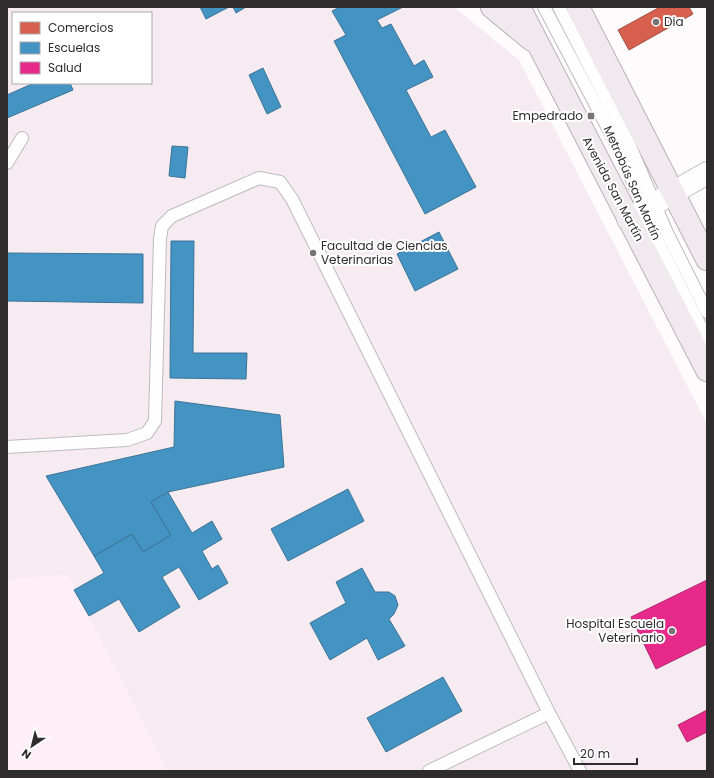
<svg xmlns="http://www.w3.org/2000/svg" width="714" height="778" font-family="Poppins,sans-serif">
	<style>
		.built { fill: #f5ebf1; fill-rule: evenodd }
		.green { fill: #feeef8 }
		.shops { fill: #d6604d; stroke: #a45044 }
		.schools { fill: #4393c3; stroke: #3d7496 }
		.health { fill: #e7298a; stroke: #b02a6e }
		.lines { fill: none; stroke-linecap: round; stroke-linejoin: round }
		.lane-casing { stroke: #bebbbd; stroke-width: 14 }
		.street-casing { stroke: #bebbbd; stroke-width: 24 }
		.primary-casing { stroke: #bbb1b7; stroke-width: 24 }
		.lane { stroke: #fffeff; stroke-width: 12 }
		.street { stroke: #fffeff; stroke-width: 22 }
		.primary { stroke: #f0eaee; stroke-width: 22 }
		.poi-dot { fill: #777476; stroke: #fff; stroke-width: 1.5 }
		.labels { text-anchor: middle; stroke-width: 4; stroke-linejoin: round; paint-order: stroke }
		.poi-label { font-size: 12px; fill: #2f2c2e; stroke: #fff; text-anchor: start }
		.street-label { font-size: 12px; fill: #2f2c2e; stroke: #fff }
	</style>
	<rect width="100%" height="100%" fill="#fefbfd"/>
	<!-- built -->
	<path class="built" d="M7,7H454L519,60L707,424V771H7ZM13,13H151V83H13Z"/>
	<!-- green -->
	<path class="green" d="M68,575L168,771H7V579Z"/>
	<!-- shops -->
	<path class="shops" d="M660,7H689L693,14L629,50L618,30Z"/>
	<!-- schools -->
	<g class="schools">
		<path d="M200,7H229L206,19Z"/>
		<path d="M233,7H246L236,13Z"/>
		<path d="M340,7H403L377,20L382,28L391,24L414,66L424,60L433,77L406,90L431,137L445,130L476,187L425,214L334,41L346,35L332,11Z"/>
		<path d="M263,68L281,107L267,114L249,75Z"/>
		<path d="M34,83H70L73,90L7,118V95Z"/>
		<path d="M172,146L188,147L185,178L169,176Z"/>
		<path d="M439,232L458,269L415,291L397,254Z"/>
		<path d="M171,241H194L193,353H247L246,379L170,378Z"/>
		<path d="M7,253L143,254V303L7,301Z"/>
		<path d="M175,401L280,415L284,467L168,492L151,502L171,535L143,552L132,534L94,556L46,476L174,447Z"/>
		<path d="M348,489L364,521L288,561L271,529Z"/>
		<path d="M168,492L192,533L212,521L222,539L202,551L212,569L218,565L228,583L199,600L179,567L162,577L180,607L139,632L119,599L89,616L74,590L104,573L94,556L132,534L143,552L171,535L151,502Z"/>
		<path d="M362,568L375,592H389L395,596L398,605L394,614L389,619L405,646L378,660L367,638L330,660L310,623L346,603L336,582Z"/>
		<path d="M443,677L462,711L386,752L367,718Z"/>
	</g>
	<!-- health -->
	<g class="health">
		<path d="M707,580V644L656,669L631,617Z"/>
		<path d="M707,710V732L687,742L678,725Z"/>
	</g>
	<g class="lines">
		<!-- lane casing -->
		<g class="lane-casing">
			<g id="lane">
				<path d="M544,7L620,151L656,238L707,339"/>
				<path d="M559,7L630,146L667,233L707,312"/>
				<path d="M7,163L22,138"/>
				<path d="M7,447L127,440L147,433L155,421L160,239L162,226L172,216L259,178L280,182L292,199L549,713L580,771"/>
				<path d="M429,771L549,713"/>
			</g>
		</g>
		<!-- street casing -->
		<g class="street-casing">
			<path id="street" d="M628,219L707,173"/>
		</g>
		<!-- primary casing -->
		<g class="primary-casing">
			<g id="primary">
				<path d="M492,7L532,40"/>
				<path d="M519,7L707,370"/>
				<path d="M578,7L707,259"/>
			</g>
		</g>
		<!-- lane -->
		<use href="#lane" class="lane"/>
		<!-- street -->
		<use href="#street" class="street"/>
		<!-- primary -->
		<use href="#primary" class="primary"/>
	</g>
	<!-- markers -->
	<g class="poi-dot">
		<circle cx="656" cy="22" r="4"/>
		<rect x="587" y="112" width="8" height="8" rx="2"/>
		<circle cx="313" cy="253" r="4"/>
		<circle cx="672" cy="631" r="4"/>
	</g>
	<g class="labels">
		<!-- poi labels -->
		<g class="poi-label">
			<text x="664" y="26">Dia</text>
			<text x="583" y="120" text-anchor="end">Empedrado</text>
			<text x="321" y="250">Facultad de Ciencias<tspan x="321" dy="14">Veterinarias</tspan></text>
			<text x="664" y="628" text-anchor="end">Hospital Escuela<tspan x="664" dy="14">Veterinario</tspan></text>
		</g>
		<!-- street labels -->
		<g class="street-label">
			<text transform="translate(632 183) rotate(66)" y="4">Metrobús San Martín</text>
			<text transform="translate(613 189) rotate(62)" y="4">Avenida San Martín</text>
		</g>
	</g>
	<!-- border -->
	<rect width="714" height="778" fill="none" stroke="#2f2c2e" stroke-width="16"/>
	<!-- legend -->
	<rect x="12" y="12" width="140" height="72" fill="#ffffff" stroke="#acabab"/>
	<rect x="20" y="22" width="20" height="12" fill="#d6604d" stroke="#acabab"/>
	<text x="48" y="32" font-size="12" fill="#2f2c2e">Comercios</text>
	<rect x="20" y="42" width="20" height="12" fill="#4393c3" stroke="#acabab"/>
	<text x="48" y="52" font-size="12" fill="#2f2c2e">Escuelas</text>
	<rect x="20" y="62" width="20" height="12" fill="#e7298a" stroke="#acabab"/>
	<text x="48" y="72" font-size="12" fill="#2f2c2e">Salud</text>
	<!-- north arrow -->
	<g transform="translate(32 746) rotate(215)" stroke="#ffffff" stroke-width="3" paint-order="stroke">
	<path d="M0-3L7 15L0 10L-7 15Z" fill="#2f2c2e"/>
	<text y="-6" font-size="11" font-weight="bold" text-anchor="middle" fill="#2f2c2e">N</text>
	</g>
	<!-- scale -->
	<path d="M574 758v6h63v-6" fill="none" stroke="#2f2c2e" stroke-width="2"/>
	<text x="580" y="758" font-size="12" fill="#2f2c2e" stroke="#ffffff" stroke-width="3" paint-order="stroke">20 m</text>
</svg>
